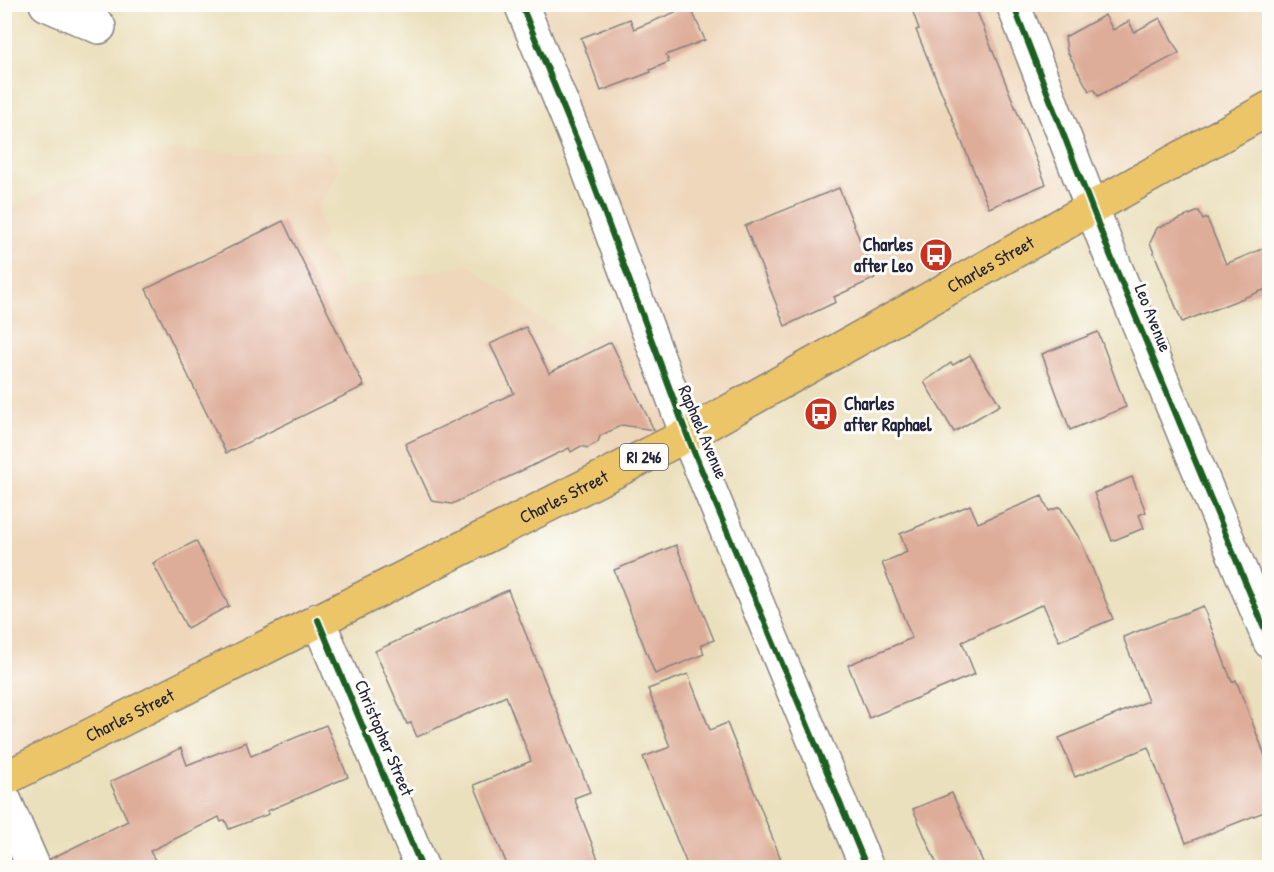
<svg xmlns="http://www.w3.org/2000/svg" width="1274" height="872" font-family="'Patrick Hand',sans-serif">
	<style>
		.built { fill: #eed7bb }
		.building { fill: #dead9a }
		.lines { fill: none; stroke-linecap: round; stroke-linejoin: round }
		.minor-casing { stroke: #86817c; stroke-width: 36 }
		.major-casing { stroke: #86817c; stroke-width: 36 }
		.minor { stroke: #fff; stroke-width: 33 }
		.major { stroke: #edc569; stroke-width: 33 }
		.cycleway-casing { stroke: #fdfcf7; stroke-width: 10 }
		.cycleway { stroke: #1b5e20; stroke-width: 6 }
		.labels { text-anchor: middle; stroke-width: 6; stroke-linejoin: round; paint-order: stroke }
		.shield { fill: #fdfcf7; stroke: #646373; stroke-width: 1.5 }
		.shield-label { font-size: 16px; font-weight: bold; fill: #22223b }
		.poi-label { font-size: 18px; font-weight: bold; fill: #22223b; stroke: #fdfcf7; text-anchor: end }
		.street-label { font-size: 18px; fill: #22223b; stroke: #fdfcf7 }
	</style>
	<rect width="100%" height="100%" fill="#fdfcf7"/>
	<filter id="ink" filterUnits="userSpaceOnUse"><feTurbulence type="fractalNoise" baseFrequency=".0167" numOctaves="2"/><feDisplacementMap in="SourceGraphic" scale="12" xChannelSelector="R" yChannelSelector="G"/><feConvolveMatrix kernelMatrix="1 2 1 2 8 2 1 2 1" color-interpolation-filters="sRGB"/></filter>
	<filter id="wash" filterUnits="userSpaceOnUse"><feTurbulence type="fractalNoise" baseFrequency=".008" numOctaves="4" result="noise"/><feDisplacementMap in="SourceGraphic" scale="24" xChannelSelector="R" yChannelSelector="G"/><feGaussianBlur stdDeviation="1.35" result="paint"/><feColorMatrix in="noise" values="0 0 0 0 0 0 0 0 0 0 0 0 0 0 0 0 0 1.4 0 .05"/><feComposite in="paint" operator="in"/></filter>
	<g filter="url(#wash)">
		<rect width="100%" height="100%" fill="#ebe0be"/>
		<!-- built -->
		<path class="built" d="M509,5H1269V109L5,780L4,214L55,184L136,156L179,150L277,153L309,146L330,153L340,169L318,211L324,232L318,248L335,261L344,289L468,264L576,345L630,306Z"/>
		<g id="blocks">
			<!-- building -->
			<g class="building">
				<path d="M910,4H974L1046,184L989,208L916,30L919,29Z"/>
				<path d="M690,6L705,40L666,55L669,62L650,70L651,72L601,91L581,38L630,19L634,29Z"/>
				<path d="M1105,15L1113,30L1129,21L1134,32L1160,18L1179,53L1098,96L1094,89L1089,91L1067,51L1065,37Z"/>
				<path d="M839,188L875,278L834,297L836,302L785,326L745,226Z"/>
				<path d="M1199,211L1203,220L1207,218L1226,264L1269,246V288L1182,322L1150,243L1157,228Z"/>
				<path d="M283,221L364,386L226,453L146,289Z"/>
				<path d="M526,327L549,373L611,342L654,430L622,425L600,436L598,442L587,448L581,446L571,452L569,448L452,504L432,501L405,444L514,393L490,344Z"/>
				<path d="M1098,332L1126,407L1070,430L1042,354Z"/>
				<path d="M970,355L1000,405L954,432L924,382L951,363L953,365Z"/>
				<path d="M1132,477L1146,512L1139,515L1144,528L1112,541L1094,493Z"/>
				<path d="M1042,496L1049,511L1060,507L1081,541L1113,619L1059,641L1043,604L962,642L975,674L869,718L848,665L912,638L882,563L907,552L900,534L970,505L978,523Z"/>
				<path d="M196,541L229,606L187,628L153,563Z"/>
				<path d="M676,545L714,640L701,645L704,654L655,674L614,570Z"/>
				<path d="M508,590L590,792L574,798L601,867H508L474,785L531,761L506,696L417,737L411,723L407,724L375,651Z"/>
				<path d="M1203,606L1232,682L1236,680L1269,766V810L1186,843L1148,747L1075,777L1059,738L1148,701L1123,637Z"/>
				<path d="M688,674L710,730L727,723L784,867H688L643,757L670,747L648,689Z"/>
				<path d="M326,725L348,777L267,811L269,814L229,829L225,820L221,822L219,817L150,851L159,867H52L50,859L128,821L110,782L181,748L187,765L246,742L251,756Z"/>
				<path d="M952,793L985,867H938L913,809Z"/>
			</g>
		</g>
	</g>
	<g filter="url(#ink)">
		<use href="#blocks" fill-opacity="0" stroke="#86817c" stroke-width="1.5"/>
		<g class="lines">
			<!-- minor casing -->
			<g class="minor-casing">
				<g id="minor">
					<path d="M46,4L99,27"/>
					<path d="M521,4L582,153L687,435L867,868"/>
					<path d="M1013,4L1109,252L1270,642"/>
					<path d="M318,620L422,868"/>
					<path d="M4,799L34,868"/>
				</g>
			</g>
			<!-- major casing -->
			<g class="major-casing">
				<g id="major">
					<path id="s1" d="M4,779L687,435L1270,108"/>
				</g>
			</g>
			<!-- minor -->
			<use href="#minor" class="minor"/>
			<!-- major -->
			<use href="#major" class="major"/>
			<!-- cycleway casing -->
			<g class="cycleway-casing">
				<g id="cycleway">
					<path d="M521,4L582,153L687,435L867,868"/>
					<path d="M1013,4L1109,252L1270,642"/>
					<path d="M318,620L422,868"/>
				</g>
			</g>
			<!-- cycleway -->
			<use href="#cycleway" class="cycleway"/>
		</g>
	</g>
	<!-- icons -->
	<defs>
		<g id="bus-disc" transform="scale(1.725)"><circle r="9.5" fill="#c8321e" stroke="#fdfcf7"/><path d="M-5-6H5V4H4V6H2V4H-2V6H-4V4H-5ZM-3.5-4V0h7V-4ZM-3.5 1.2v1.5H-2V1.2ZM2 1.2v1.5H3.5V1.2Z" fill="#fff"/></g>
	</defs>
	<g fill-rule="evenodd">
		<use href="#bus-disc" x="936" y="255"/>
		<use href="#bus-disc" x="821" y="414"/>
	</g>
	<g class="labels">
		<!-- shield labels -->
		<rect class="shield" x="620" y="444" width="48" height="26" rx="4.5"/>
		<g class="shield-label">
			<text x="644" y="463">RI 246</text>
		</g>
		<!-- poi labels -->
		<g class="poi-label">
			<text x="913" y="251">Charles<tspan x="913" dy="21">after Leo</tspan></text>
			<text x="844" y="410" text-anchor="start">Charles<tspan x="844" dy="21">after Raphael</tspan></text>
		</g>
		<!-- street labels -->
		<g class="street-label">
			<text dy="6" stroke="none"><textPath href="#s1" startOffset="1113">Charles Street</textPath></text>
			<text transform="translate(1153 318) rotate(68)" y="6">Leo Avenue</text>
			<text transform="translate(703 432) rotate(67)" y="6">Raphael Avenue</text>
			<text dy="6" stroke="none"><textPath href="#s1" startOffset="627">Charles Street</textPath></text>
			<text dy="6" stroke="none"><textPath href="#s1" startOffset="141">Charles Street</textPath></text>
			<text transform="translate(384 738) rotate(67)" y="6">Christopher Street</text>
		</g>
	</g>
	<!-- margin -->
	<rect width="1274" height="872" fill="none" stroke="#fdfcf7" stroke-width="24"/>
</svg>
